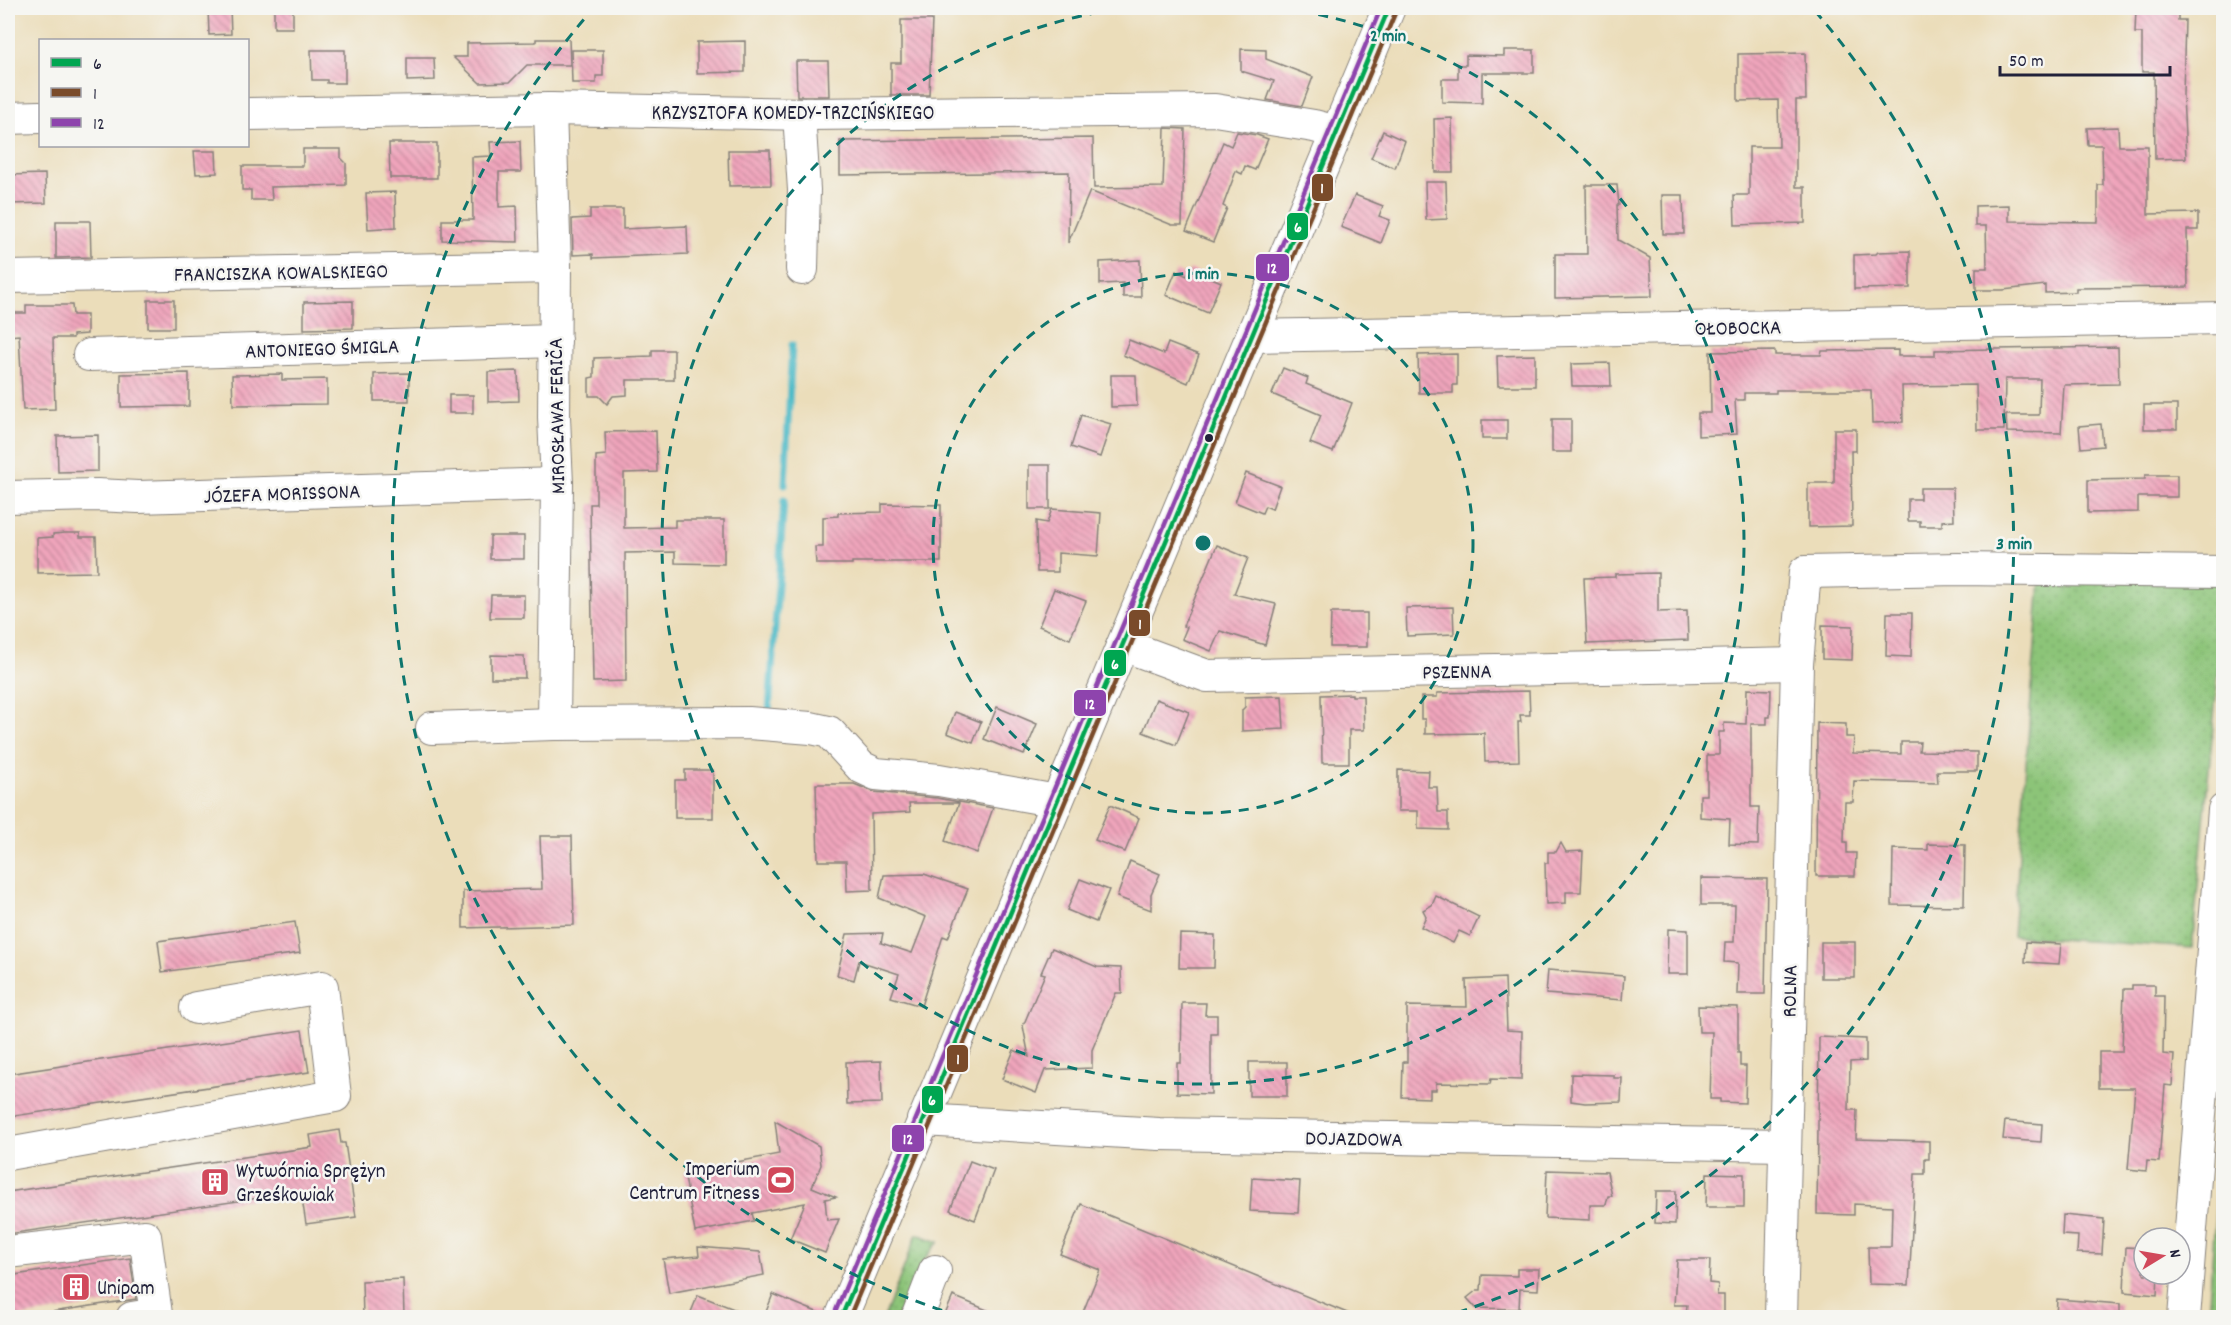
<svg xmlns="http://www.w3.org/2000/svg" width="2231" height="1325" font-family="Dekko,sans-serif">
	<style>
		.grass { fill: url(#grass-dots); stroke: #57735a; stroke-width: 1.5 }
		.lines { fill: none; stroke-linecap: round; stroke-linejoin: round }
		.stream { stroke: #4cb9c6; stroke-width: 7 }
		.building { fill: url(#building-back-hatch) }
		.minor-casing { stroke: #86807a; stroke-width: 34 }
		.minor { stroke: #fff; stroke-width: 32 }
		.bus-1-casing { stroke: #f6f6f2; stroke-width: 9 }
		.bus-2-casing { stroke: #f6f6f2; stroke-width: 9 }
		.bus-3-casing { stroke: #f6f6f2; stroke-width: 9 }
		.bus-1 { stroke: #00a651; stroke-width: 4.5 }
		.bus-2 { stroke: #7a4b2a; stroke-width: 4.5 }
		.bus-3 { stroke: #8e44ad; stroke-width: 4.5 }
		.ring { fill: none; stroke: #0f766e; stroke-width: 3; stroke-dasharray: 10 8 }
		.bus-dot { fill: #22223b; stroke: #f6f6f2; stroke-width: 2 }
		.labels { text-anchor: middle; stroke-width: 5; stroke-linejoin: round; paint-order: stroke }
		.street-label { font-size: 21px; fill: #22223b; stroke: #f6f6f2 }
		.poi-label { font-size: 21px; fill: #22223b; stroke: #f6f6f2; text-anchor: start }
		.centre { fill: #0f766e; stroke: #f6f6f2; stroke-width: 3 }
		.ring-label { font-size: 18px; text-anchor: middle; font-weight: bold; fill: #0f766e; stroke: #f6f6f2; stroke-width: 5; stroke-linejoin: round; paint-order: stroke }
		.line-badge { stroke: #f6f6f2; stroke-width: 2 }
		.badge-label { font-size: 16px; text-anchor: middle; font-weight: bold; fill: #fff }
	</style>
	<defs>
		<pattern id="grass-dots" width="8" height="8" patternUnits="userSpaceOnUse" patternTransform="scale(1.5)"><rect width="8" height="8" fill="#8cc478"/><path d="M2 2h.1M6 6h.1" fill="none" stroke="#78a869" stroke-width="1.8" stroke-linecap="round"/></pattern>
		<pattern id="building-back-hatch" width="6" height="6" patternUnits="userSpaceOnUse" patternTransform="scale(1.5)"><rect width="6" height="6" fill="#f0a5bc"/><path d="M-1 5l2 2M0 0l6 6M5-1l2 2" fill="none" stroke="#c2869a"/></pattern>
	</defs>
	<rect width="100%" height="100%" fill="#f6f6f2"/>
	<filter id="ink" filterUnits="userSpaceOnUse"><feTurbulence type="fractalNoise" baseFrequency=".0167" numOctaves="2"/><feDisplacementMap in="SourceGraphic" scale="12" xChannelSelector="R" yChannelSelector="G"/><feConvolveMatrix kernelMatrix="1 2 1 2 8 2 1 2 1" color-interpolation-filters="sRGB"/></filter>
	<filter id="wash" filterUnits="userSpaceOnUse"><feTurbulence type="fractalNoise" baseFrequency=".008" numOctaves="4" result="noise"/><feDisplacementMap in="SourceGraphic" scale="24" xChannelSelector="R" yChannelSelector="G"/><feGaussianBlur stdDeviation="1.35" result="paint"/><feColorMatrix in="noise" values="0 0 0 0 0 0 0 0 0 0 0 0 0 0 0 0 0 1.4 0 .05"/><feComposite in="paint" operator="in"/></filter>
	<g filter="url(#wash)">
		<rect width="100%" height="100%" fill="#ebddba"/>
		<!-- grass -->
		<g class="grass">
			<path d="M2040,580L2223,581V622L2192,948L2013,936Z"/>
			<path d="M2223,1105V1317H2208Z"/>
			<path d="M917,1234L939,1242C918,1263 909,1290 898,1317L884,1318Z"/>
		</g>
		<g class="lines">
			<!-- stream -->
			<g class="stream">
				<path d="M785,484L792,345"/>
				<path d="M769,711L784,500"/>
			</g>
		</g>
		<g id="blocks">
			<!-- building -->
			<g class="building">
				<path d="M208,8H230L231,34L209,35Z"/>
				<rect x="274" y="8" width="19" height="20"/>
				<path d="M2136,8H2178V20H2185L2183,95L2186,158L2155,159L2154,72H2142V33H2135Z"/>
				<path d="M901,20H932L929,95H891V63H901Z"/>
				<path d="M536,39H569L570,65H527L510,82L480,83L453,57H467V43L536,42Z"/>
				<path d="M745,41V72L697,73V42Z"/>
				<path d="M1241,49L1266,50V59L1313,77L1302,106L1267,100L1274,81L1241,71Z"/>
				<path d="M311,50H345V83H327V80H312Z"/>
				<path d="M571,50H603V76H596V83H572Z"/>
				<path d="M1504,50H1534V73H1482V103L1442,102V79H1458V65H1466V55L1504,56Z"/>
				<path d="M1805,53L1806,100H1796V187H1805V223L1735,225L1734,195H1749V147H1779L1778,100L1738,101V54Z"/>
				<path d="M407,58H434L435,80L407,81Z"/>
				<path d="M796,61H828L829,96H797Z"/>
				<path d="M1452,118L1453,172H1435L1434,119Z"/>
				<path d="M2118,127L2119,146H2148V214L2198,213V230H2187L2188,287L2076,288V292L2045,293V285L2003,290H1976V268H1987L1986,226H1975V206L2009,205V221L2098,222V185H2103L2102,145H2088L2087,128Z"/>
				<path d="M1165,128L1185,129L1182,225H1172L1090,191L1068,243L1069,172L840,175V141L1093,138L1094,188L1163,187Z"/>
				<path d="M1383,131L1405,141L1395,168L1371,158Z"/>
				<path d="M1237,132L1257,135L1268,139L1255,170L1245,166L1242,174L1236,171L1223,206L1227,208L1213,242L1186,231L1223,142L1231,146Z"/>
				<path d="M520,141L521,172H499V207L517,206L518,242L442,240V220H473L472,157L491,156L490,142Z"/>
				<path d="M389,143H437V178H390Z"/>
				<path d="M303,149H341V158L346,163V185L271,187L272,200H251V190H242V166H303Z"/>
				<path d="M728,150H770L771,185L729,186Z"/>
				<path d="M194,151H216L217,173L196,174Z"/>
				<path d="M45,174L46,203L8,204V175Z"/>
				<path d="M1425,182H1446L1447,219L1426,220Z"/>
				<path d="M1586,185H1617L1619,205H1617L1618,240L1650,258L1652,296L1555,298V254H1587Z"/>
				<path d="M395,192L396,227L368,229L366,193Z"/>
				<path d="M1355,195L1383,206L1379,216L1390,220L1381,243L1341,227Z"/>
				<path d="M1662,195H1683L1684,234H1663Z"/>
				<path d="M590,209H623V229L687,226L688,254L593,258V254L573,255L572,219L590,218Z"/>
				<path d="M56,221H90L91,257L56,258Z"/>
				<path d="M1910,251V288L1854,289V255L1876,254L1878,252Z"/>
				<path d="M1140,260L1141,297H1123V283L1100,284V262Z"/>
				<path d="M1190,269L1221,282L1208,313L1166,295L1176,271L1187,276Z"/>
				<rect x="148" y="300" width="26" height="28"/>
				<path d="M353,301V328L304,329V302Z"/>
				<path d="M26,305H72L73,315H87V334L73,335V338H53L55,409L23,410L19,335L8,336V313H26Z"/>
				<path d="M1129,340L1164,354L1168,343L1199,355L1188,383L1123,355Z"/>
				<path d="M2118,347L2119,384L2064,385L2061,433L2007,432L2006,415H2039L2040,379H2005L2004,430H1977L1976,385L1902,386L1903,422L1872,423L1871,390H1776V393H1744V400H1735L1737,434L1698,436V413H1711L1710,352L1775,351V355H1821L1822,351L1898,350V356H1935V350Z"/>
				<path d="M652,350H674V380H627V395L613,396L607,404L599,396H589V378L594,377V358L652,356Z"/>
				<path d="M1457,354V385H1453V393H1419L1418,355Z"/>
				<path d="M1535,355V386H1498L1497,356Z"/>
				<path d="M1610,363L1611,386H1572L1571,364Z"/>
				<path d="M1283,368L1308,378L1306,384L1352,403L1333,452L1310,443L1321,415L1272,394Z"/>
				<path d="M518,371L519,401L488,402V372Z"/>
				<path d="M189,373V406L121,407V374Z"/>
				<path d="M409,373V401H374V374Z"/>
				<path d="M282,374V380L327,379V404L233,405L232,375Z"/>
				<path d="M1111,375H1136L1137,406L1111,407Z"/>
				<rect x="449" y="395" width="24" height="18"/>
				<rect x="2144" y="405" width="33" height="24"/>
				<path d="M1081,415L1111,424L1100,457L1071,447Z"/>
				<rect x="1552" y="419" width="19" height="33"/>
				<rect x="1482" y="420" width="25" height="19"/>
				<path d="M2101,424L2103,446L2081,448L2079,426Z"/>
				<path d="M1834,429H1856V451H1851L1852,526L1808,527V483H1834Z"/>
				<path d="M656,431L657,472L624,473V528L675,527V520H724V564L675,563V552L625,553L626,681L593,682L590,504H596V456L606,455L605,432Z"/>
				<path d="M98,435V471L58,472L57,436Z"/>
				<rect x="1029" y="465" width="21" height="44"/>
				<path d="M1246,473L1280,486L1272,509L1265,506L1262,513L1235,502Z"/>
				<path d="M2145,475H2177V497H2138V512L2088,513V480L2145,479Z"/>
				<path d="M1920,488H1953L1954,520L1942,521V526H1920V521H1908V499H1920Z"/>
				<path d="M882,504L941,505V562H852V564H816L815,547H823V517L838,516V513L882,512Z"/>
				<path d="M1052,509L1101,513L1098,556L1058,553V572H1037L1036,521L1047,523Z"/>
				<path d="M65,533H80V537H96L97,572L37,573V538L53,537V534Z"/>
				<rect x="490" y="536" width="34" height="23"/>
				<path d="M1217,545L1248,558L1234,594L1276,604L1265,645L1220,631L1211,651L1182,639L1187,627L1183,626Z"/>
				<path d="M1658,573V612L1687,611L1688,640L1587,644L1584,578L1615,577V574Z"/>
				<path d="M1054,589L1086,601L1070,639L1039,626Z"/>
				<path d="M491,595H524V618H490Z"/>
				<path d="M1453,607L1454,634L1407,636L1406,608Z"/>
				<path d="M1331,613H1367V647H1330Z"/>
				<path d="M1887,613H1912L1911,657L1886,656Z"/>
				<path d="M1822,625L1853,626L1852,660L1822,659Z"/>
				<path d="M491,655L524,656L525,678H491Z"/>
				<path d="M1747,689L1771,690L1770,717H1767V724H1751V807H1759L1758,845L1729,844L1730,819L1700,817V795H1707V755H1719V732H1724V723L1746,724Z"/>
				<path d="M1529,691L1530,715H1520L1521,722H1518L1519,761L1485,762L1484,733L1425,734V719H1421V697H1437V693Z"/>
				<path d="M1352,694V696H1363L1364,730H1349V763H1322L1321,695Z"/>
				<path d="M1282,696L1284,729L1242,731V710L1245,707V697Z"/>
				<path d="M1156,699L1189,712L1176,745L1143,732Z"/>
				<path d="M997,707L1037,724L1024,755L984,739Z"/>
				<path d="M955,712L981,722L973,743L947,733Z"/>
				<path d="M1817,723L1846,724V737H1854L1853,753L1901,754V742H1920L1919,751L1977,752V771H1937L1938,783L1854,781L1853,802H1845L1844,842H1847V853H1856L1855,876H1816Z"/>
				<path d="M685,770H713V818H675V780H685Z"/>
				<path d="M1398,770L1429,771L1428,787H1437L1438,812H1448V830L1418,829V811H1398Z"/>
				<path d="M816,784H854L874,792L937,798L993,808L977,853L945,841L959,803H909L910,812L871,814L872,890L847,891L846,861H818Z"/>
				<path d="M1110,805L1139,818L1125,852L1095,840Z"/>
				<path d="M540,836H572L574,925L463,928V891L542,889Z"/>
				<path d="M1561,843L1566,852L1583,851L1581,892H1566V903L1546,904L1545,863H1548V852H1556Z"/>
				<path d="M1928,844L1965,845L1964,906L1892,905L1893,849L1928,850Z"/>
				<path d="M1130,861L1160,874L1151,894V910L1117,897Z"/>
				<path d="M924,874L968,889L948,938L943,936L921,1006L891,997L899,974L859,961L854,980L837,975L847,934L883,933L881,943L912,953L926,917L879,898L884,875Z"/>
				<path d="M1701,878L1767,879L1765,994H1737L1738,963L1724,962L1725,942H1734L1735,905H1701Z"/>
				<path d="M1080,879L1109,890L1096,922L1067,910Z"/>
				<path d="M1436,896L1479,917L1470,936L1459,931L1453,943L1421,927L1426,916L1423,910L1432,905Z"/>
				<path d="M295,922L300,953L162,972L158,941Z"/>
				<path d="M1668,929L1688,930V974H1667Z"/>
				<path d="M1180,934L1215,935L1214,968H1179Z"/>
				<rect x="1821" y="942" width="34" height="36"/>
				<path d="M2026,942L2061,944L2059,964L2025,962Z"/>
				<path d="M1052,948L1097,967L1121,968L1122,993H1116L1092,1050V1068L1045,1070L1036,1093L1002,1079L1014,1050L1029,1057L1023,1026L1045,974L1041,973Z"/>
				<path d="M1548,970L1624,976L1622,1000L1546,994Z"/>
				<path d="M1505,978L1507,1030L1522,1031L1521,1080L1491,1079L1490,1084L1436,1083V1090H1430V1098L1402,1097L1403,1062H1407V1006L1467,1007L1466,980Z"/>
				<path d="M2132,985H2155V996H2164L2163,1054L2174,1055L2172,1086L2165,1085L2159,1162L2147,1161L2146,1171L2128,1169L2135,1088H2099V1052H2122L2124,989H2132Z"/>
				<path d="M1182,1003H1206L1205,1015H1217V1034H1211V1094L1177,1093V1063H1181Z"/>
				<path d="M1698,1006L1738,1007V1053H1740V1066H1746L1745,1103L1720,1102V1099H1710L1712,1032H1699Z"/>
				<path d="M302,1030L309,1072L8,1117V1074Z"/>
				<path d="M1819,1037L1866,1039V1061L1850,1062L1849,1110H1857L1856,1139L1929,1141V1159H1925V1174H1915L1909,1285L1869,1284L1868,1247H1891L1892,1206L1854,1204V1215L1817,1214Z"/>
				<path d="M881,1061L882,1103L847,1104L846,1062Z"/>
				<rect x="1249" y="1062" width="38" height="34"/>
				<path d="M1571,1074L1614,1075V1078H1622L1621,1102L1585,1103L1571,1101Z"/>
				<path d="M775,1121L819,1146L821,1165L812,1187L836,1197L825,1199L827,1220L839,1219L825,1253L790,1239L805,1203L752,1213L754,1221L695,1232L684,1172L779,1154Z"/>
				<path d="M2005,1121L2042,1124L2041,1142L2003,1139Z"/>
				<path d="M339,1130L341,1143H345L356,1217L306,1224L301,1192L8,1234V1192L312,1147L310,1135Z"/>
				<path d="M970,1161L994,1170L975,1220L950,1210Z"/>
				<path d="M1547,1170L1607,1172L1612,1196H1608L1606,1205H1590V1220L1545,1218Z"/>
				<path d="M1707,1173L1744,1174V1207H1706Z"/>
				<path d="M1252,1178L1300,1181L1298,1213L1250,1211Z"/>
				<path d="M1656,1191H1676L1675,1224L1655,1223Z"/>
				<path d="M1081,1204L1357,1317H1081L1100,1270L1060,1254Z"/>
				<path d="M2063,1215L2104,1219L2102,1254L2077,1253L2078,1236L2062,1235Z"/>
				<path d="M698,1247L760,1252L764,1275L669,1293L663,1259L699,1256Z"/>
				<path d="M2126,1247L2144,1248V1274H2158L2157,1295L2124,1292Z"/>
				<path d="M130,1258L136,1299L19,1317H8V1276Z"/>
				<path d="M1677,1260H1710L1709,1283L1718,1284L1717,1295H1724V1317L1686,1316L1687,1305H1674Z"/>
				<path d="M1517,1269H1539L1538,1290L1520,1289L1519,1309L1476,1308L1467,1298L1477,1290H1481L1482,1275L1517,1276Z"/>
				<path d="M403,1279L404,1317H363L362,1281Z"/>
				<path d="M773,1294L824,1315L823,1317H764Z"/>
				<path d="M698,1295L752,1316V1317H689Z"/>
				<path d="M953,1296L1004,1317H944Z"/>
				<path d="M2057,1299L2120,1304V1317H2056Z"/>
			</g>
		</g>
	</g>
	<g filter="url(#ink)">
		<use href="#blocks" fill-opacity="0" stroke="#86807a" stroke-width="1.5"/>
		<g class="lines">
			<!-- minor casing -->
			<g class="minor-casing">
				<g id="minor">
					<path d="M550,109L555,267L554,417L557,484L554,724"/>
					<path d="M248,114L550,109L809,114L1215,110L1314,126L1337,132"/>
					<path d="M799,114L804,190L802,269"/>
					<path d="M8,118L40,117"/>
					<path d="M8,277L555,267"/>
					<path d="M1252,336L2224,318"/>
					<path d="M89,355L555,341"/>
					<path d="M8,497L97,495L138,497L557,484"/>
					<path d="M1123,645L1207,676L1797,664"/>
					<path d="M432,728L554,724L749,723L811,728L829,732L861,767L876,774L939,780L1057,801"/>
					<path d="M923,1120L1159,1134L1785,1145"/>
					<path d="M8,1154L335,1096L322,987L196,1008"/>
					<path d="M8,1252L145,1236L156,1314L132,1318"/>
					<path d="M841,1318L1389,8"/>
					<path d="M917,1318L935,1271"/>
					<path d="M1781,1318L1797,664L1805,572L1958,569L2224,572"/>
					<path d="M2184,1318L2224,810"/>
				</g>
			</g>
			<!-- minor -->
			<use href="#minor" class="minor"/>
			<!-- bus-1 casing -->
			<g class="bus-1-casing">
				<path id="bus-1" d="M841,1318L1389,8"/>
			</g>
			<!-- bus-2 casing -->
			<g class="bus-2-casing">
				<path id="bus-2" d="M849,1318L1396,11"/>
			</g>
			<!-- bus-3 casing -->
			<g class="bus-3-casing">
				<path id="bus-3" d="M834,1315L1381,8"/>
			</g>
			<!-- bus-1 -->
			<use href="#bus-1" class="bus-1"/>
			<!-- bus-2 -->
			<use href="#bus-2" class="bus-2"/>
			<!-- bus-3 -->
			<use href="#bus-3" class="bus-3"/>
		</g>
	</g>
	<!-- distance rings -->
	<g class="ring">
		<circle cx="1203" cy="543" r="270"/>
		<path d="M1283 8A541 541 0 1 1 1123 8"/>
		<path d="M959 1316A811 811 0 0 1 591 11M1815 11A811 811 0 0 1 1447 1316"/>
	</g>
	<!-- icons -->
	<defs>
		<g id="stadium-square" transform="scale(1.5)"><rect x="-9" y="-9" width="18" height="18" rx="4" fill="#d1495b" stroke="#f6f6f2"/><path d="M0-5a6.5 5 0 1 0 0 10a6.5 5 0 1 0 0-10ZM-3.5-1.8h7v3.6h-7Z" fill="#fff"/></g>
		<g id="building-square" transform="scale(1.5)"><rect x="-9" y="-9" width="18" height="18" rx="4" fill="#d1495b" stroke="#f6f6f2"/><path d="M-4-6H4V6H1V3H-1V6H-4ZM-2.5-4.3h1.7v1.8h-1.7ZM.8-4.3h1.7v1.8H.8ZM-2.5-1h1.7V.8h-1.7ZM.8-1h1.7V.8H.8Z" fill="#fff"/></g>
	</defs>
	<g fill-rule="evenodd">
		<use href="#stadium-square" x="781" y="1180"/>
		<use href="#building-square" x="215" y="1182"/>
		<use href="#building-square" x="76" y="1287"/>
	</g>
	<!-- markers -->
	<circle class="bus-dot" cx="1209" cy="438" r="5"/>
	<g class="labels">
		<!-- street labels -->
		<g class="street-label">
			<text x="793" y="119">KRZYSZTOFA KOMEDY-TRZCIŃSKIEGO</text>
			<text transform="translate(281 272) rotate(-1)" y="7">FRANCISZKA KOWALSKIEGO</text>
			<text transform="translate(1738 327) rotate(-1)" y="7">OŁOBOCKA</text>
			<text transform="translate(322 348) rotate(-2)" y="7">ANTONIEGO ŚMIGLA</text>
			<text transform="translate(556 416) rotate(-91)" y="7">MIROSŁAWA FERIČA</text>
			<text transform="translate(282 493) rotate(-2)" y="7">JÓZEFA MORISSONA</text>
			<text transform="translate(1457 671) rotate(-1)" y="7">PSZENNA</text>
			<text transform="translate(1789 991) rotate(-89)" y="7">ROLNA</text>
			<text transform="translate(1354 1138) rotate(1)" y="7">DOJAZDOWA</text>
		</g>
		<!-- poi labels -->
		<g class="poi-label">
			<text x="760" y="1175" text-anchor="end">Imperium<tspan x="760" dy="24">Centrum Fitness</tspan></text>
			<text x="236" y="1177">Wytwórnia Sprężyn<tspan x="236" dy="24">Grześkowiak</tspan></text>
			<text x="97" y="1294">Unipam</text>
		</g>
	</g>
	<circle cx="1203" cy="543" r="9" class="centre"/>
	<g class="ring-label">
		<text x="1388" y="41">2 min</text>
		<text x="1203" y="279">1 min</text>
		<text x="2014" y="549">3 min</text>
	</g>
	<g class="line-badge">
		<rect x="1311" y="173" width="23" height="29" rx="6" fill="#7a4b2a"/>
		<rect x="1286" y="212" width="23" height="29" rx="6" fill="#00a651"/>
		<rect x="1255" y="253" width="35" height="29" rx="6" fill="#8e44ad"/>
		<rect x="1128" y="609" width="23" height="28" rx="6" fill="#7a4b2a"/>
		<rect x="1103" y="649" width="24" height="28" rx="6" fill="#00a651"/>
		<rect x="1073" y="689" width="34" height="28" rx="6" fill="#8e44ad"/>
		<rect x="946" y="1044" width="23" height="29" rx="6" fill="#7a4b2a"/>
		<rect x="921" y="1085" width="23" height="29" rx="6" fill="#00a651"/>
		<rect x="891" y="1124" width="34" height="29" rx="6" fill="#8e44ad"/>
	</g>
	<g class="badge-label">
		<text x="1322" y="193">1</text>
		<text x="1298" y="232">6</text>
		<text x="1272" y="273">12</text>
		<text x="1140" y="629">1</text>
		<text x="1115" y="669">6</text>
		<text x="1090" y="709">12</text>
		<text x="958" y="1064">1</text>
		<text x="932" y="1105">6</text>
		<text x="908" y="1144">12</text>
	</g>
	<!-- margin -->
	<rect width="2231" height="1325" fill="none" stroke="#f6f6f2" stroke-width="30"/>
	<!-- legend -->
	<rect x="39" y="39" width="210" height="108" fill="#f6f6f2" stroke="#a1a1a9" stroke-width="1.5"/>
	<rect x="51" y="58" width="30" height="9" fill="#00a651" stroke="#a1a1a9" stroke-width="1.5"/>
	<text x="93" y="69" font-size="18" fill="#22223b">6</text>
	<rect x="51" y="88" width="30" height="9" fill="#7a4b2a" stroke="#a1a1a9" stroke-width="1.5"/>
	<text x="93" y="99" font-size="18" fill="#22223b">1</text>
	<rect x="51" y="118" width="30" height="9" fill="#8e44ad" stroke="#a1a1a9" stroke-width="1.5"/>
	<text x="93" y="129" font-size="18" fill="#22223b">12</text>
	<!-- north arrow -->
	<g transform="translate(2162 1256) rotate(79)"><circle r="28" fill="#f6f6f2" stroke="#a1a1a9" stroke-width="1.5"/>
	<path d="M0-4.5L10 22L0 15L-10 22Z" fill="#d1495b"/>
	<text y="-9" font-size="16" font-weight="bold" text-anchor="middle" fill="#22223b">N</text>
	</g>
	<!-- scale -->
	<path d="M2000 66v9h170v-9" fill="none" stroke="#22223b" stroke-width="3"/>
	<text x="2009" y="66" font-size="18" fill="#22223b" stroke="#f6f6f2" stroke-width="4.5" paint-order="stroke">50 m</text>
</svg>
